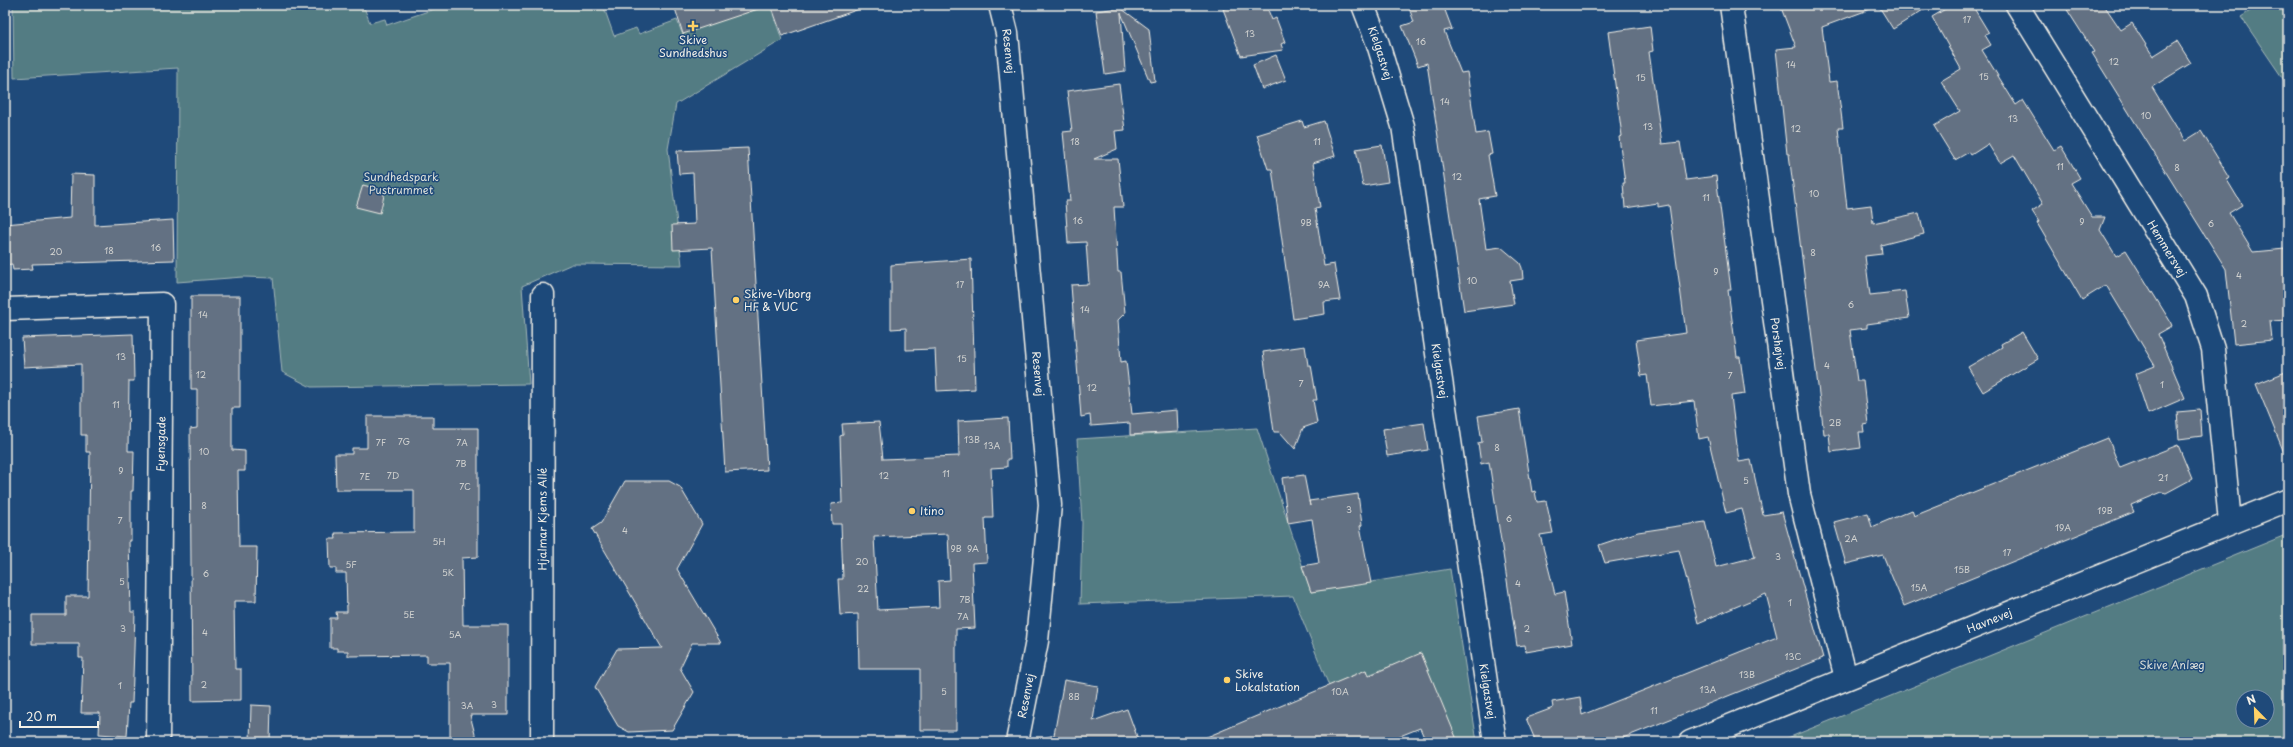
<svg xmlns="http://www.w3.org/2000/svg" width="2293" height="747" font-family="'Playpen Sans',sans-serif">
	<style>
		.green { fill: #527c83; stroke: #a3b6b6; fill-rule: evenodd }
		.building { fill: #647183; stroke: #f4f1e8; fill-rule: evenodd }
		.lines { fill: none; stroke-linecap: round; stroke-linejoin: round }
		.minor-casing { stroke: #f4f1e8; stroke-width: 25 }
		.minor { stroke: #1f4a7a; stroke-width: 22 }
		.poi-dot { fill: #ffd166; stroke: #1f4a7a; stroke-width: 1.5 }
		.labels { text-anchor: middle; stroke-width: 3; stroke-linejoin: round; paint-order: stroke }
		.number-label { font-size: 9px; fill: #d0d1cf }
		.poi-label { font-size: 11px; fill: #f4f1e8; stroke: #1f4a7a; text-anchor: start }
		.street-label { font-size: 11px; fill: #f4f1e8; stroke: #1f4a7a }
		.park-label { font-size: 11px; fill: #dcdfd9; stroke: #1f4a7a }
	</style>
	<rect width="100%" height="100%" fill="#1f4a7a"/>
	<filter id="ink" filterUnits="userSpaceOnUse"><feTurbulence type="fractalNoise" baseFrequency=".025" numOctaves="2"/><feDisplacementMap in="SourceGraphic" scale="8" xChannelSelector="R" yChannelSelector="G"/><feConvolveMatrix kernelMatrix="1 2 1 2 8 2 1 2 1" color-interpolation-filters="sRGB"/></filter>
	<g filter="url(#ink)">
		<!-- green -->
		<g class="green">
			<path d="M13,5H363L370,23L385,19L387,25L446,5H603L614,36L636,28L639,34L677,20L682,33L770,5L782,40L676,104L668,149L682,265L572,264L522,286L529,384L311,387L282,372L273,278L243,277L177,282L178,68L14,78Z"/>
			<path d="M2259,5H2288V86L2241,17Z"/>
			<path d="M1257,428L1311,592L1450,569L1477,742H1458L1394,665L1368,675L1366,670L1329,686L1293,596L1080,604L1082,523L1077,439Z"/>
			<path d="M2288,534V742H1778ZM2243,697H2267V721H2243Z"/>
		</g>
		<!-- building -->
		<g class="building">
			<path d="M674,5H757L758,9L683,34Z"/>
			<path d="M771,5H861L862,8L782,36Z"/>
			<path d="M1235,5H1266L1272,20L1276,18L1285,42L1281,44L1283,50L1241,56L1223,9Z"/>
			<path d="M1408,5H1443L1452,29L1444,31L1461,73L1467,72L1476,134L1488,132L1492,154L1488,155L1495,196L1479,199L1486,249L1501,247L1520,263L1522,268L1523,279L1510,281L1514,304L1464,311L1427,63L1418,66L1402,26L1414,22Z"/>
			<path d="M1780,5H1875L1876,7L1822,27L1829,82L1837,81L1843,128H1838L1847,208L1871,205L1873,223L1919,213L1924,234L1881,245L1882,254L1865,256L1870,295L1905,291L1909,318L1867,324V328L1850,330L1857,381H1863L1868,424L1863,425L1864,432H1859L1861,448L1831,452L1829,434H1824L1789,154H1787L1776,49L1796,47Z"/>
			<path d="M1878,5H1931L1893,29Z"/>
			<path d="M1952,5H1972L1989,33L1985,35L1991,45L1982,50L2016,105L2023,100L2054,150L2061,146L2080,178L2071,183L2092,217H2105L2100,230L2116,256L2126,250L2170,321L2172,326L2158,334L2185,398L2148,414L2135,374L2155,366L2106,285L2082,300L2037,223L2039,222L2032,211L2043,204L2014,155L2000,163L1988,144L1971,155L1969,152L1955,160L1934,126L1960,111L1941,81L1961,69L1932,17Z"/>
			<path d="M2064,5H2104L2121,30L2132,23L2153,56L2177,41L2191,63L2152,87L2185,141L2201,131L2230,178L2227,180L2242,205L2229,213L2253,252L2285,249L2288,284V320L2270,321L2272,340L2234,344L2226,269L2092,53L2094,52Z"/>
			<path d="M1118,6L1149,29L1155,81L1150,82L1121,13L1125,71L1105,74L1096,11L1118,8Z"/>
			<path d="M1650,26L1653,51L1649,52L1662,144L1680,142L1686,180L1716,176L1731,290H1728L1737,357H1740L1745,394L1731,396L1739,462L1751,460L1763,515L1782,512L1823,658L1613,742H1536L1526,718L1553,708L1552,702L1580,697L1582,715L1777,637L1766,594L1698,623L1679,550L1605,563L1599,545L1638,532L1705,522L1716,567L1755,557L1742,509L1726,513L1708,437L1699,439L1694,401L1651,406L1647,375L1641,376L1636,340L1686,333L1669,205L1658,207V203L1625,208L1623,183H1625L1619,137L1622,136L1608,32Z"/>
			<path d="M1276,55L1286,80L1262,89L1253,65Z"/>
			<path d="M1119,84L1125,130L1115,131L1117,149L1094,159H1118L1123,207H1114L1118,272H1121L1125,313L1118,320L1121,362L1126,361L1132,414L1177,410L1178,432L1130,435V423L1091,426L1090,415L1081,417L1071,285L1089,284L1086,242L1068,243L1065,201H1070L1063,132L1072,131L1067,91Z"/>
			<path d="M1302,121L1304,127L1324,121L1335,156L1313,163L1320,207L1315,208L1324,266L1334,264L1340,300L1324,302L1325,314L1293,319L1272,169H1268L1257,135Z"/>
			<path d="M1382,145L1388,182L1363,186L1356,149Z"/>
			<path d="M748,148L767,470L725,472L712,248L673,250L672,225L695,224L693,173L679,174L677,151Z"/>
			<path d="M71,174L95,175V225L173,220L174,260L32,264L33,269L13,270L12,264L5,265V224L70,218Z"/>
			<path d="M363,185L385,191L380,213L356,207Z"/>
			<path d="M971,259L975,389L937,391L935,349L906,350V328L891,329V265Z"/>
			<path d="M191,296H240V408H232V450L245,451V471H238L239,547H257L256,601H234L235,669H241V700L192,701L190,429L197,428V389H191Z"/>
			<path d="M2022,332L2038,359L1983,392L1968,367L2002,347L2001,344Z"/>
			<path d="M133,334L134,381H129L128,451H134L133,491H131V541H129L131,612H135L134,649L132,703H129L127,736L99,734L100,713H81L83,658H79V644H32V615H66V596H88L90,452H86V435H81V364L24,367L22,338Z"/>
			<path d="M1305,346L1308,365H1311L1317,400H1313L1317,423L1303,428L1295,449L1280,432H1274L1263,352Z"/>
			<path d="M2288,371V460H2287L2256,384Z"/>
			<path d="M1519,409L1532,492L1535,491L1537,502L1546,501L1553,533L1540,535L1555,594L1564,592L1572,644L1526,652L1525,645L1517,646L1489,462L1481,464L1478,443L1482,442L1478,416Z"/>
			<path d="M2200,410L2202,436L2179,439L2177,412Z"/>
			<path d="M367,416H433V428H478V557L462,558L463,625H508V715H470L477,742H450V663H427V655L348,656V651H337V648H330V618H337L336,612H347L346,573H336V568H330L329,539H336L335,533L414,532V490H336L335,454H352V448H367Z"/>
			<path d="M1008,418L1010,459H1007V467L991,468L993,518H985L987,562L972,563L975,628L956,629V730H920V669H859L858,614L840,615L838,579H843L841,524H832L831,504L842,503L840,436L843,435L842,424L879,422L883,459L959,456L958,421ZM948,534L950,580L938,581L939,607L878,610L874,537Z"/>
			<path d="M1424,423L1428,450L1387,456L1383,429Z"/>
			<path d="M2108,438L2120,468L2178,445L2192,479L2166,493L2162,492L2131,505L2134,512L1904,606L1883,555L1846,564L1834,522L1868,513L1872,527L1912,510L1914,516Z"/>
			<path d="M1304,475L1310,506L1309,501L1358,494L1362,525L1360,526L1371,583L1311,592L1302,566L1319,563L1312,519L1288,523L1282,478Z"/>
			<path d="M625,481H669L680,487L702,524L677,569L721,643H692L680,668L694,692L672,730L629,732L618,726L595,687L617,649L662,648L592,529L601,523Z"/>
			<path d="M1421,653L1458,742H1426L1420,728L1385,742H1195L1366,670L1368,676Z"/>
			<path d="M1064,680L1098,686L1093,721L1127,709L1139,742H1042L1041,739L1054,735Z"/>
			<path d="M251,705L271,706L270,742H250Z"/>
		</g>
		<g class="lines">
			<!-- minor casing -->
			<g class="minor-casing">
				<g id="minor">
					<path id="s1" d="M1000,5L1007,33L1050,505L1037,641L1017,742"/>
					<path id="s2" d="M1363,5L1378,44L1403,126L1495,742"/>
					<path id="s3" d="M1731,5L1799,494L1846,678"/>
					<path id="s4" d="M2017,5L2196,296L2213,349L2230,522"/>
					<path d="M5,309L162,304L158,742"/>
					<path id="s5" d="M542,742L543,295"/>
					<path id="s6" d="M1690,742L2288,500"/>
				</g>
			</g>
			<!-- minor -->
			<use href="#minor" class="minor"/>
		</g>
	</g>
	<!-- markers -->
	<g class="poi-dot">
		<path d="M691 20h4v4h4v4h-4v4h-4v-4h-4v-4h4z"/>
		<circle cx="736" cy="300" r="4"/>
		<circle cx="912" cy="511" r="4"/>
		<circle cx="1227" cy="680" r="4"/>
	</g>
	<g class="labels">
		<!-- number labels -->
		<g class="number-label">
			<text x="1967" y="23">17</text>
			<text x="1250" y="37">13</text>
			<text x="1421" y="45">16</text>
			<text x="2114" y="65">12</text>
			<text x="1791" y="68">14</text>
			<text x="1984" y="80">15</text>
			<text x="1641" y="81">15</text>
			<text x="1445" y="105">14</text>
			<text x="2146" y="119">10</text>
			<text x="2013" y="122">13</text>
			<text x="1648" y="130">13</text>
			<text x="1796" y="132">12</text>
			<text x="1075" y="145">18</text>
			<text x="1317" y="145">11</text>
			<text x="2060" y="170">11</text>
			<text x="2177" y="171">8</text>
			<text x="1457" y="180">12</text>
			<text x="1814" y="197">10</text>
			<text x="1706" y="201">11</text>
			<text x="1078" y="224">16</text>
			<text x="2082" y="225">9</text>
			<text x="1306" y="226">9B</text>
			<text x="2211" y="227">6</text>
			<text x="156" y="251">16</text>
			<text x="109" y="254">18</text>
			<text x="56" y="255">20</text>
			<text x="1813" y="256">8</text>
			<text x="1716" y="275">9</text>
			<text x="2239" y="279">4</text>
			<text x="1472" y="284">10</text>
			<text x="960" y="288">17</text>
			<text x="1324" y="288">9A</text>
			<text x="1851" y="308">6</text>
			<text x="1085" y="313">14</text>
			<text x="203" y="318">14</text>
			<text x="2244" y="327">2</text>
			<text x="121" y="360">13</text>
			<text x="962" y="362">15</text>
			<text x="1827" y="369">4</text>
			<text x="201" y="378">12</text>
			<text x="1730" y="379">7</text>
			<text x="1301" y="387">7</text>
			<text x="2162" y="388">1</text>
			<text x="1092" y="391">12</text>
			<text x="116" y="408">11</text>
			<text x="1835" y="426">2B</text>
			<text x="972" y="443">13B</text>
			<text x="404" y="445">7G</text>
			<text x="381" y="446">7F</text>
			<text x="462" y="446">7A</text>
			<text x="992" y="449">13A</text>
			<text x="1497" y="451">8</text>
			<text x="204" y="455">10</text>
			<text x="461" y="467">7B</text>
			<text x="121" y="474">9</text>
			<text x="946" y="477">11</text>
			<text x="393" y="479">7D</text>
			<text x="884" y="479">12</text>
			<text x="365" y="480">7E</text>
			<text x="2163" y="481">21</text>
			<text x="1746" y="484">5</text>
			<text x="465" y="490">7C</text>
			<text x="204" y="509">8</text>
			<text x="1349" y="513">3</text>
			<text x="2105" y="514">19B</text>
			<text x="1509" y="522">6</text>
			<text x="120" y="524">7</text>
			<text x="2063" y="531">19A</text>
			<text x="625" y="534">4</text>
			<text x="1851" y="542">2A</text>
			<text x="439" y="545">5H</text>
			<text x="956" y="552">9B</text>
			<text x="973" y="552">9A</text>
			<text x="2007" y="556">17</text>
			<text x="1778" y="560">3</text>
			<text x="862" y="565">20</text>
			<text x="351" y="568">5F</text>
			<text x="1962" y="573">15B</text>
			<text x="448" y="576">5K</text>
			<text x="206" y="577">6</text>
			<text x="122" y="585">5</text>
			<text x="1518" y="587">4</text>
			<text x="1919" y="591">15A</text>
			<text x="863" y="592">22</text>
			<text x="965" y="603">7B</text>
			<text x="1790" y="606">1</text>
			<text x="409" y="618">5E</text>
			<text x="963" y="620">7A</text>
			<text x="123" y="632">3</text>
			<text x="1527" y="632">2</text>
			<text x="205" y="636">4</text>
			<text x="455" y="638">5A</text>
			<text x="1793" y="660">13C</text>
			<text x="1747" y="678">13B</text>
			<text x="204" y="688">2</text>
			<text x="120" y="689">1</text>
			<text x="1708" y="693">13A</text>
			<text x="944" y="695">5</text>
			<text x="1340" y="695">10A</text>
			<text x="1074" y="700">8B</text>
			<text x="494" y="708">3</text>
			<text x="467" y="709">3A</text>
			<text x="1654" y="714">11</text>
		</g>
		<!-- poi labels -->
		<g class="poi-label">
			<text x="693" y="44" text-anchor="middle">Skive<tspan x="693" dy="13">Sundhedshus</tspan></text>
			<text x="744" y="298">Skive-Viborg<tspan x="744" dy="13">HF &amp; VUC</tspan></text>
			<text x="920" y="515">Itino</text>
			<text x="1235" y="678">Skive<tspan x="1235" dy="13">Lokalstation</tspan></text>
		</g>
		<!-- street labels -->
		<g class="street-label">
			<text dy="4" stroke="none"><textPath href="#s1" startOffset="47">Resenvej</textPath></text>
			<text dy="4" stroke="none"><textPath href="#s2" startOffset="51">Kielgastvej</textPath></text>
			<text dy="4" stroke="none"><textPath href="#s4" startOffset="286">Hemmersvej</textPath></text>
			<text dy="4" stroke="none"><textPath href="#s3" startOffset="342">Porshøjvej</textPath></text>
			<text dy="4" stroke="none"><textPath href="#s2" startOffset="375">Kielgastvej</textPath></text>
			<text dy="4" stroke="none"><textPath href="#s1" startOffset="371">Resenvej</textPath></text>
			<text transform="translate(161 444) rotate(-89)" y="4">Fyensgade</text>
			<text dy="4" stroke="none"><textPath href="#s5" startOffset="223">Hjalmar Kjems Allé</textPath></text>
			<text dy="4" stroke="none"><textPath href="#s6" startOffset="323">Havnevej</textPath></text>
			<text dy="4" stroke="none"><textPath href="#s2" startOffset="699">Kielgastvej</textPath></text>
			<text transform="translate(1026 696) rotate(-79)" y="4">Resenvej</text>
		</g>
		<!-- park labels -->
		<g class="park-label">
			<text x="401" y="181">Sundhedspark<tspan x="401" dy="13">Pustrummet</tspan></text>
			<text x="2172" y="669">Skive Anlæg</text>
		</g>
	</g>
	<!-- margin -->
	<rect width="2293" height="747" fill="none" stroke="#1f4a7a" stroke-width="20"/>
	<rect x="10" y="10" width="2273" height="727" fill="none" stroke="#f4f1e8" stroke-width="1.5" filter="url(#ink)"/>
	<!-- north arrow -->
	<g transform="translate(2255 709) rotate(337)"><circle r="19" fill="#1f4a7a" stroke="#748da6"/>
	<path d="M0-3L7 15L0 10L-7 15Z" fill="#ffd166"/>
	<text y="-6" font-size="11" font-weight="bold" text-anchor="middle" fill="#f4f1e8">N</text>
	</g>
	<!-- scale -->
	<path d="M20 721v6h78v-6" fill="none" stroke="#f4f1e8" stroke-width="2"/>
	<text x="26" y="721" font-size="12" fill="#f4f1e8" stroke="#1f4a7a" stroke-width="3" paint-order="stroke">20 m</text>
</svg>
